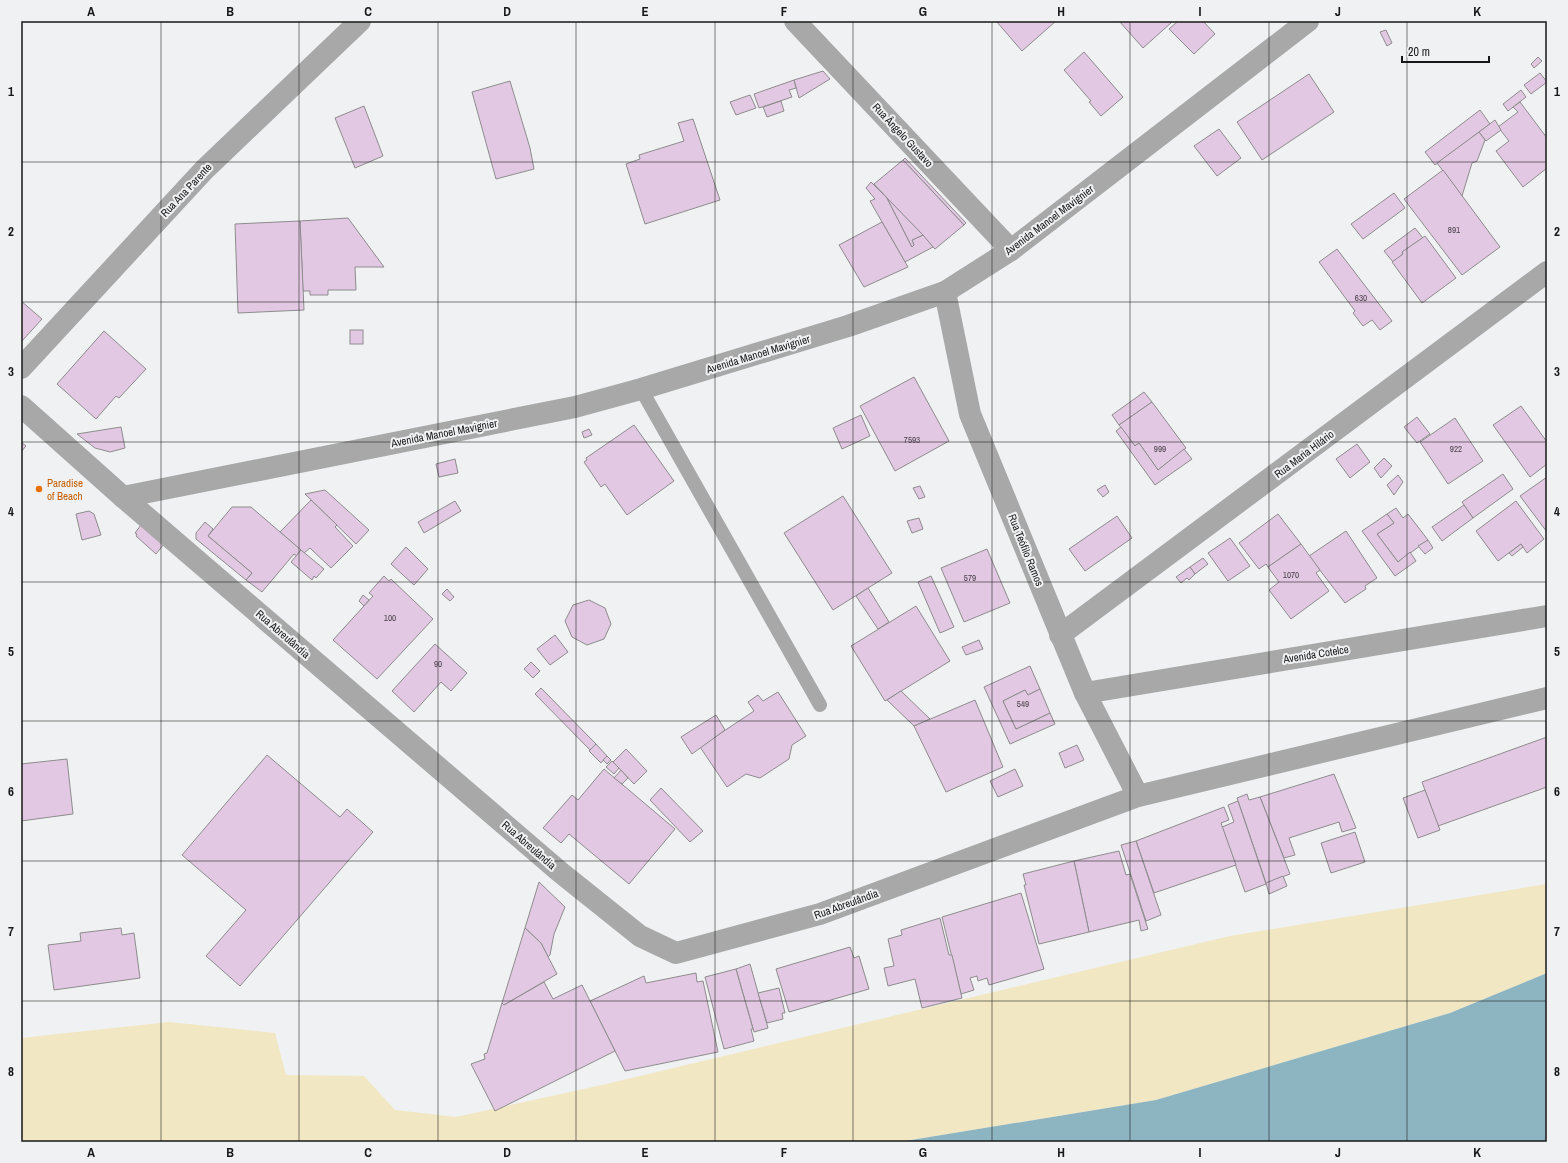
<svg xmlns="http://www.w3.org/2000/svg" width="1568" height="1163" font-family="'Archivo Narrow',sans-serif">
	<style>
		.sand { fill: #f1e7c2 }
		.water { fill: #8db4c1 }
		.building { fill: #e3c8e3; stroke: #8d8c8d }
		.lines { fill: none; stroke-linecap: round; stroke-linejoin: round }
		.service { stroke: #a9a8a8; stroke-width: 14 }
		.minor { stroke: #a9a8a8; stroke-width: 22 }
		.tertiary { stroke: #a9a8a8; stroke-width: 22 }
		.grid { fill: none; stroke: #171718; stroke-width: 1; stroke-opacity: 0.55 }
		.food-dot { fill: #e8710a; stroke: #f0f1f2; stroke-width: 1.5 }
		.labels { text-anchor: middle; stroke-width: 4; stroke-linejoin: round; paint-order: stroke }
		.number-label { font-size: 9px; fill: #4a434b }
		.street-label { font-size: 11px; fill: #171718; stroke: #f0f1f2 }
		.food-label { font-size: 11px; fill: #c56008; stroke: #f0f1f2; text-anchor: start }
		.neatline { fill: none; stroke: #171718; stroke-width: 1.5 }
		.grid-label { font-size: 13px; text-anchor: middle; font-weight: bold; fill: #171718 }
	</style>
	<rect width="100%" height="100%" fill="#f0f1f2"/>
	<!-- sand -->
	<path class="sand" d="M1547,884V973L1450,1013L1156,1100L899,1142H21V1038L169,1022L275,1033L286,1075L364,1076L395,1110L456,1117L602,1085L1230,936Z"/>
	<!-- water -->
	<path class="water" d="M1547,973V1142H899L1156,1100L1450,1013Z"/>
	<!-- building -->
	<g class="building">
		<path d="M996,21H1056L1022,51Z"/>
		<path d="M1119,21H1171L1172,22L1143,48Z"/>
		<path d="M1175,21H1203L1215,34L1194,54L1169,29L1177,22Z"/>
		<path d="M1386,30L1392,43L1387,46L1380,32Z"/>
		<path d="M1084,52L1123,97L1101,116L1089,102L1091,101L1064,70Z"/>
		<path d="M1538,57L1542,61L1534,68L1531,64Z"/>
		<path d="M823,71L830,79L799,98L794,80Z"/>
		<path d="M1540,73L1547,82L1531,94L1524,85Z"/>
		<path d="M1309,74L1334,112L1262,160L1237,122Z"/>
		<path d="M794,80L796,88L789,90L792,97L759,108L754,94Z"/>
		<path d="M510,81L530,148L534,169L496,179L472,92Z"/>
		<path d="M1521,90L1526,97L1508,111L1503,104Z"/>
		<path d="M750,95L756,108L736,115L730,102Z"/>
		<path d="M781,101L784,111L767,117L763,107Z"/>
		<path d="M1520,102L1547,138V168L1523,187L1496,151L1509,141L1498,127L1518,112L1513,107Z"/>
		<path d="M364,106L383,156L355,168L335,118Z"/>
		<path d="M1480,110L1490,124L1435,165L1425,152Z"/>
		<path d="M693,119L720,200L645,224L626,164L640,159L639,155L684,141L678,123Z"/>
		<path d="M1495,120L1501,130L1486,141L1479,132Z"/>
		<path d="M1219,129L1241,158L1217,176L1194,146Z"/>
		<path d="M1479,132L1485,140L1477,161L1472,163L1462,196L1437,163Z"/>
		<path d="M905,158L966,223L964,225L903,160Z"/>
		<path d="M903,160L964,225L935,249L874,184Z"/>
		<path d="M1443,170L1500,247L1462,275L1404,199Z"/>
		<path d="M871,182L887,198L912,247L914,245L912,240L923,235L933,247L905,262L870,201L875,199L866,188Z"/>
		<path d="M1394,193L1405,208L1363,239L1351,224Z"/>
		<path d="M887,198L923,235L912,240L914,245L912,247Z"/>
		<path d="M348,218L384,267H355L356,290H328V295H310V291H303L300,221Z"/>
		<path d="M300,221L304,310L238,313L235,224Z"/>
		<path d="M882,222L908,267L864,287L839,245Z"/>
		<path d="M1415,228L1423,238L1402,252L1403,254L1393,262L1384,251Z"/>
		<path d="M1425,236L1456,278L1422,303L1392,262L1403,254L1402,252Z"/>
		<path d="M1337,249L1392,321L1380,330L1372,320L1363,326L1353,313L1355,311L1319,262Z"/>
		<path d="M21,301L42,319L22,341L21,340Z"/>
		<rect x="350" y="330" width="13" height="14"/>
		<path d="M104,331L146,369L119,398L116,396L96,419L57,384Z"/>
		<path d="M914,377L949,441L895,471L860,406Z"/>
		<path d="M1144,392L1152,402L1119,425L1112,415Z"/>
		<path d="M1152,402L1186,448L1158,470L1139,443L1135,446L1119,425Z"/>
		<path d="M1521,406L1547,442V464L1530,477L1493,425Z"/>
		<path d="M861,415L870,436L842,449L833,428Z"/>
		<path d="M1417,417L1430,434L1417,443L1404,427Z"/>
		<path d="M1455,418L1483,461L1448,484L1420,442Z"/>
		<path d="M634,425L674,481L627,515L605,484L601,487L584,462L587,460L586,458Z"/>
		<path d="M121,427L125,448L110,452L95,448L77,434Z"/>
		<path d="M1121,427L1135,446L1139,443L1158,470L1184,449L1192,459L1155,485L1116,431Z"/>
		<path d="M589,429L592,435L584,438L582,432Z"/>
		<path d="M21,442L26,446L21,452Z"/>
		<path d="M1357,444L1370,462L1350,478L1336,459Z"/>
		<path d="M1384,458L1392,466L1381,478L1374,468Z"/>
		<path d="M455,459L458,473L439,477L436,464Z"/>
		<path d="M1503,474L1513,489L1473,518L1462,502Z"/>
		<path d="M1398,475L1403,482L1394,495L1387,485Z"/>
		<path d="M1547,477V532L1520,496Z"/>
		<path d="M1105,485L1109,492L1103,497L1097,490Z"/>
		<path d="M920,486L925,497L919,499L913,488Z"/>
		<path d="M325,490L369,530L356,544L305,494Z"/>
		<path d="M843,496L892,573L833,610L784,533Z"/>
		<path d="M311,500L337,525L335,527L353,546L331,568L310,548L304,553L280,532Z"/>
		<path d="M455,501L461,511L424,533L418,522Z"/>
		<path d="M1516,501L1544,539L1527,553L1521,544L1498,561L1476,531Z"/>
		<path d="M1464,505L1473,518L1442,541L1432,527Z"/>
		<path d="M232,507H251L301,550L297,556L294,554L262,592L246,580L252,573L208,536Z"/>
		<path d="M1396,508L1403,518L1408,514L1428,540L1398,562L1377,534L1394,523L1387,514Z"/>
		<path d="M89,511L94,514L101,535L82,540L76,514Z"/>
		<path d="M1278,514L1301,544L1268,567L1266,564L1259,569L1239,543Z"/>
		<path d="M1387,514L1394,523L1377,534L1398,562L1410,552L1416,561L1395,576L1362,531Z"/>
		<path d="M1117,516L1132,538L1085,571L1069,549Z"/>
		<path d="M919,518L923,529L912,533L907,521Z"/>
		<path d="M205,522L213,529L208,536L252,573L246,580L196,539V533Z"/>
		<path d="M141,525L164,544L156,554L136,536L137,534L135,533Z"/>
		<path d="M1346,531L1377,578L1365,586L1366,589L1345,603L1309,556Z"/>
		<path d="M1230,538L1250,566L1228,581L1208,553Z"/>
		<path d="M1428,540L1433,548L1425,554L1418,546Z"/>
		<path d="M1301,544L1320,570L1316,573L1329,591L1291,619L1269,590L1279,582L1268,567Z"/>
		<path d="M1521,544L1523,547L1512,556L1509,553Z"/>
		<path d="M406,547L428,569L414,585L391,564Z"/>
		<path d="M987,549L1010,603L964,622L941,568Z"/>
		<path d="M301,550L324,569L316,578L314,576L312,580L291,562Z"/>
		<path d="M1203,558L1208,564L1195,574L1190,567Z"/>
		<path d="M1190,567L1195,574L1189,580L1187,578L1181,583L1176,577Z"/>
		<path d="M384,576L389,581L391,579L433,619L377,679L333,640L373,596L369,593Z"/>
		<path d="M931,576L954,627L940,633L918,582Z"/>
		<path d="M868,588L889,622L878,629L856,596Z"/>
		<path d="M447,589L454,597L450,601L442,594Z"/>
		<path d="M363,595L369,600L364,606L359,601Z"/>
		<path d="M589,600L605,608L611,624L604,639L587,645L572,637L565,621L573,605Z"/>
		<path d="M916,606L950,661L885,701L851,646Z"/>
		<path d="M555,635L568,652L550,665L537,649Z"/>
		<path d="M979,640L983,649L966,655L962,647Z"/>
		<path d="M435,644L467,673L451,691L441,682L414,712L392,691Z"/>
		<path d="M531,662L540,671L533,678L524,669Z"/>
		<path d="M1030,666L1040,689L1028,695L1025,690L1003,701L1016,729L1050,713L1055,724L1010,744L984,687Z"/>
		<path d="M541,688L596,744L590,750L535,694Z"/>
		<path d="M1040,689L1050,713L1016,729L1003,701L1025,690L1028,695Z"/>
		<path d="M901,691L930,719L914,726L887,700Z"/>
		<path d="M778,692L806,736L792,745L789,759L760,778L746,774L727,787L700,747L754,711L748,702L758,695L763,701Z"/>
		<path d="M975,700L1003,767L946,792L914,726Z"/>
		<path d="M716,715L725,730L692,754L681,737Z"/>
		<path d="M1547,737V787L1438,826L1422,782Z"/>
		<path d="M596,744L607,756L601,763L589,751Z"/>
		<path d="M1077,745L1084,760L1065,768L1059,753Z"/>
		<path d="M626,749L647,771L634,784L613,762Z"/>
		<path d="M267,755L340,817L347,809L373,832L240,986L206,956L246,910L182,855Z"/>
		<path d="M607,756L611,760L607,764L603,760Z"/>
		<path d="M67,759L73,814L21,821V764Z"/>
		<path d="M612,761L619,768L614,774L606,767Z"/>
		<path d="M604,769L675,829L629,884L569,834L561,843L543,828L572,795L578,800Z"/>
		<path d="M1015,769L1023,786L998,797L990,781Z"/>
		<path d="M621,770L628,778L622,784L614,778Z"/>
		<path d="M1334,774L1356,828L1342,832L1339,822L1289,838L1295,855L1284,858L1260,797Z"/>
		<path d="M661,788L703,831L690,842L650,800Z"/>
		<path d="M1425,790L1440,830L1418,838L1403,798Z"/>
		<path d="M1247,794L1249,800L1260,797L1290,874L1266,883L1237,798Z"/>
		<path d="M1238,801L1266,884L1245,892L1222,827L1234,822L1228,805Z"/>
		<path d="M1224,807L1229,820L1221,823L1236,865L1154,893L1136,841Z"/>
		<path d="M1355,832L1365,862L1331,873L1321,843Z"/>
		<path d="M1136,841L1161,915L1146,921L1121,845Z"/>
		<path d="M1119,851L1126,875L1130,874L1148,929L1141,931L1139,920L1089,932L1074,861Z"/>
		<path d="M1074,861L1089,932L1039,944L1024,885H1026L1023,874Z"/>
		<path d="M1283,876L1287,886L1269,894L1266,883Z"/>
		<path d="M539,882L565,907L554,934L550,955L548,957L541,943L525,928Z"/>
		<path d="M1021,893L1044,969L989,985L987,978L978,981L977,976L970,978L974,990L961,994L942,917Z"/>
		<path d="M940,918L949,955H952L962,998L922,1008L915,979L888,986L884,968L894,966L888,939L902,935L901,930Z"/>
		<path d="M121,928L122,935L134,933L140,978L54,990L48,945L81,941L80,933Z"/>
		<path d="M525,928L541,943L557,974L504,1005L502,1003Z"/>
		<path d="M850,947L854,958L859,956L869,989L789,1012L776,969Z"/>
		<path d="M750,964L768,1028L754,1032L736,969Z"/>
		<path d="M736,969L753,1029H751L754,1041L724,1049L705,977Z"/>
		<path d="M696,973L697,982L703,981L718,1052L625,1071L590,1001L644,976L646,983Z"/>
		<path d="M544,982L553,999L582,985L615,1051L495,1111L471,1064L485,1059L484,1054L487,1053L502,1003L504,1005Z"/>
		<path d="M779,988L785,1013H782L783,1019L767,1023L758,993Z"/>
	</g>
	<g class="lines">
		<!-- service -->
		<path class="service" d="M641,389L820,705"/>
		<!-- minor -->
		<g class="minor">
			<path d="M795,21L1011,250"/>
			<path d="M945,292L970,414L1085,693L1138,796"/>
			<path d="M21,368L204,170L360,21"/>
			<path d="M21,406L123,497L560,872L640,936L676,953L820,914L1138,796L1547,698"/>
			<path d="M1060,635L1547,272"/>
			<path d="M1085,693L1547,616"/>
		</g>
		<!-- tertiary -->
		<path class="tertiary" d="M123,497L575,407L641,389L848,326L945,292L1011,250L1308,21"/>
	</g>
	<!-- grid -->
	<path class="grid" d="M161,21V1142M299,21V1142M438,21V1142M576,21V1142M715,21V1142M853,21V1142M992,21V1142M1130,21V1142M1269,21V1142M1407,21V1142M21,162H1547M21,302H1547M21,442H1547M21,582H1547M21,721H1547M21,861H1547M21,1001H1547"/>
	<!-- markers -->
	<circle class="food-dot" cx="39" cy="489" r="4"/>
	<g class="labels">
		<!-- number labels -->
		<g class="number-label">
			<text x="1454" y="233">891</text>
			<text x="1361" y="301">630</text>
			<text x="912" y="443">7593</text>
			<text x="1160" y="452">999</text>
			<text x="1456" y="452">922</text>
			<text x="1291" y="578">1070</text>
			<text x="970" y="581">579</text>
			<text x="390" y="621">100</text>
			<text x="438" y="667">90</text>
			<text x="1023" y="707">549</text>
		</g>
		<!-- street labels -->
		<g class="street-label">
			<text transform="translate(903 135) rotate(47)" y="4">Rua Ângelo Gustavo</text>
			<text transform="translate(186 190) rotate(-47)" y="4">Rua Ana Parente</text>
			<text transform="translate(1049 220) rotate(-37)" y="4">Avenida Manoel Mavignier</text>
			<text transform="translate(758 354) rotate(-17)" y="4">Avenida Manoel Mavignier</text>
			<text transform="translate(444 433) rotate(-11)" y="4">Avenida Manoel Mavignier</text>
			<text transform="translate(1304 454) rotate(-37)" y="4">Rua Maria Hilário</text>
			<text transform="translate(1026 550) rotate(68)" y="4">Rua Teófilo Ramos</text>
			<text transform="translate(283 634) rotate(41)" y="4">Rua Abreulândia</text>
			<text transform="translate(1316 654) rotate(-9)" y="4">Avenida Cotelce</text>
			<text transform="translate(529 845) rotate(41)" y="4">Rua Abreulândia</text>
			<text transform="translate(846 904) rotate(-20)" y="4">Rua Abreulândia</text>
		</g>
		<!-- food labels -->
		<g class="food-label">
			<text x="47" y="487">Paradise<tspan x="47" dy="13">of Beach</tspan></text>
		</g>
	</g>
	<!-- border -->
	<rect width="1568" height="1163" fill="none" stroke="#f0f1f2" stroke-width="44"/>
	<!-- scale -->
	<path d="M1402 56v6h87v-6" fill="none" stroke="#171718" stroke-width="2"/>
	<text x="1408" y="56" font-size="12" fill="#171718" stroke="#f0f1f2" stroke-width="3" paint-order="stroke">20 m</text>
	<rect x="22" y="22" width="1524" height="1119" class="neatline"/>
	<g class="grid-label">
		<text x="91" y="16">A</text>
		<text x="230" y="16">B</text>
		<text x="368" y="16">C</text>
		<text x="507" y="16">D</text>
		<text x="645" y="16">E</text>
		<text x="784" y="16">F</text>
		<text x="923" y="16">G</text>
		<text x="1061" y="16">H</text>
		<text x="1200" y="16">I</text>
		<text x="1338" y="16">J</text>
		<text x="1477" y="16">K</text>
		<text x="11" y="96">1</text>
		<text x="1557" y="96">1</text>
		<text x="11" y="236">2</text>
		<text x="1557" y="236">2</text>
		<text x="11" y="376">3</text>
		<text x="1557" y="376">3</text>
		<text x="11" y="516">4</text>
		<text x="1557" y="516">4</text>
		<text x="11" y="656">5</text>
		<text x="1557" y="656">5</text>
		<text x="11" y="796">6</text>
		<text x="1557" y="796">6</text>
		<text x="11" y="936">7</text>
		<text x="1557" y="936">7</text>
		<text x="11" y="1076">8</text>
		<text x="1557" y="1076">8</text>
		<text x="91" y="1157">A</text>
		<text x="230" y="1157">B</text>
		<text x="368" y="1157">C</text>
		<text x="507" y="1157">D</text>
		<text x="645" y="1157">E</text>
		<text x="784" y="1157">F</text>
		<text x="923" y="1157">G</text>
		<text x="1061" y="1157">H</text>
		<text x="1200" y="1157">I</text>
		<text x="1338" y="1157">J</text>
		<text x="1477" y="1157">K</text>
	</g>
</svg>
